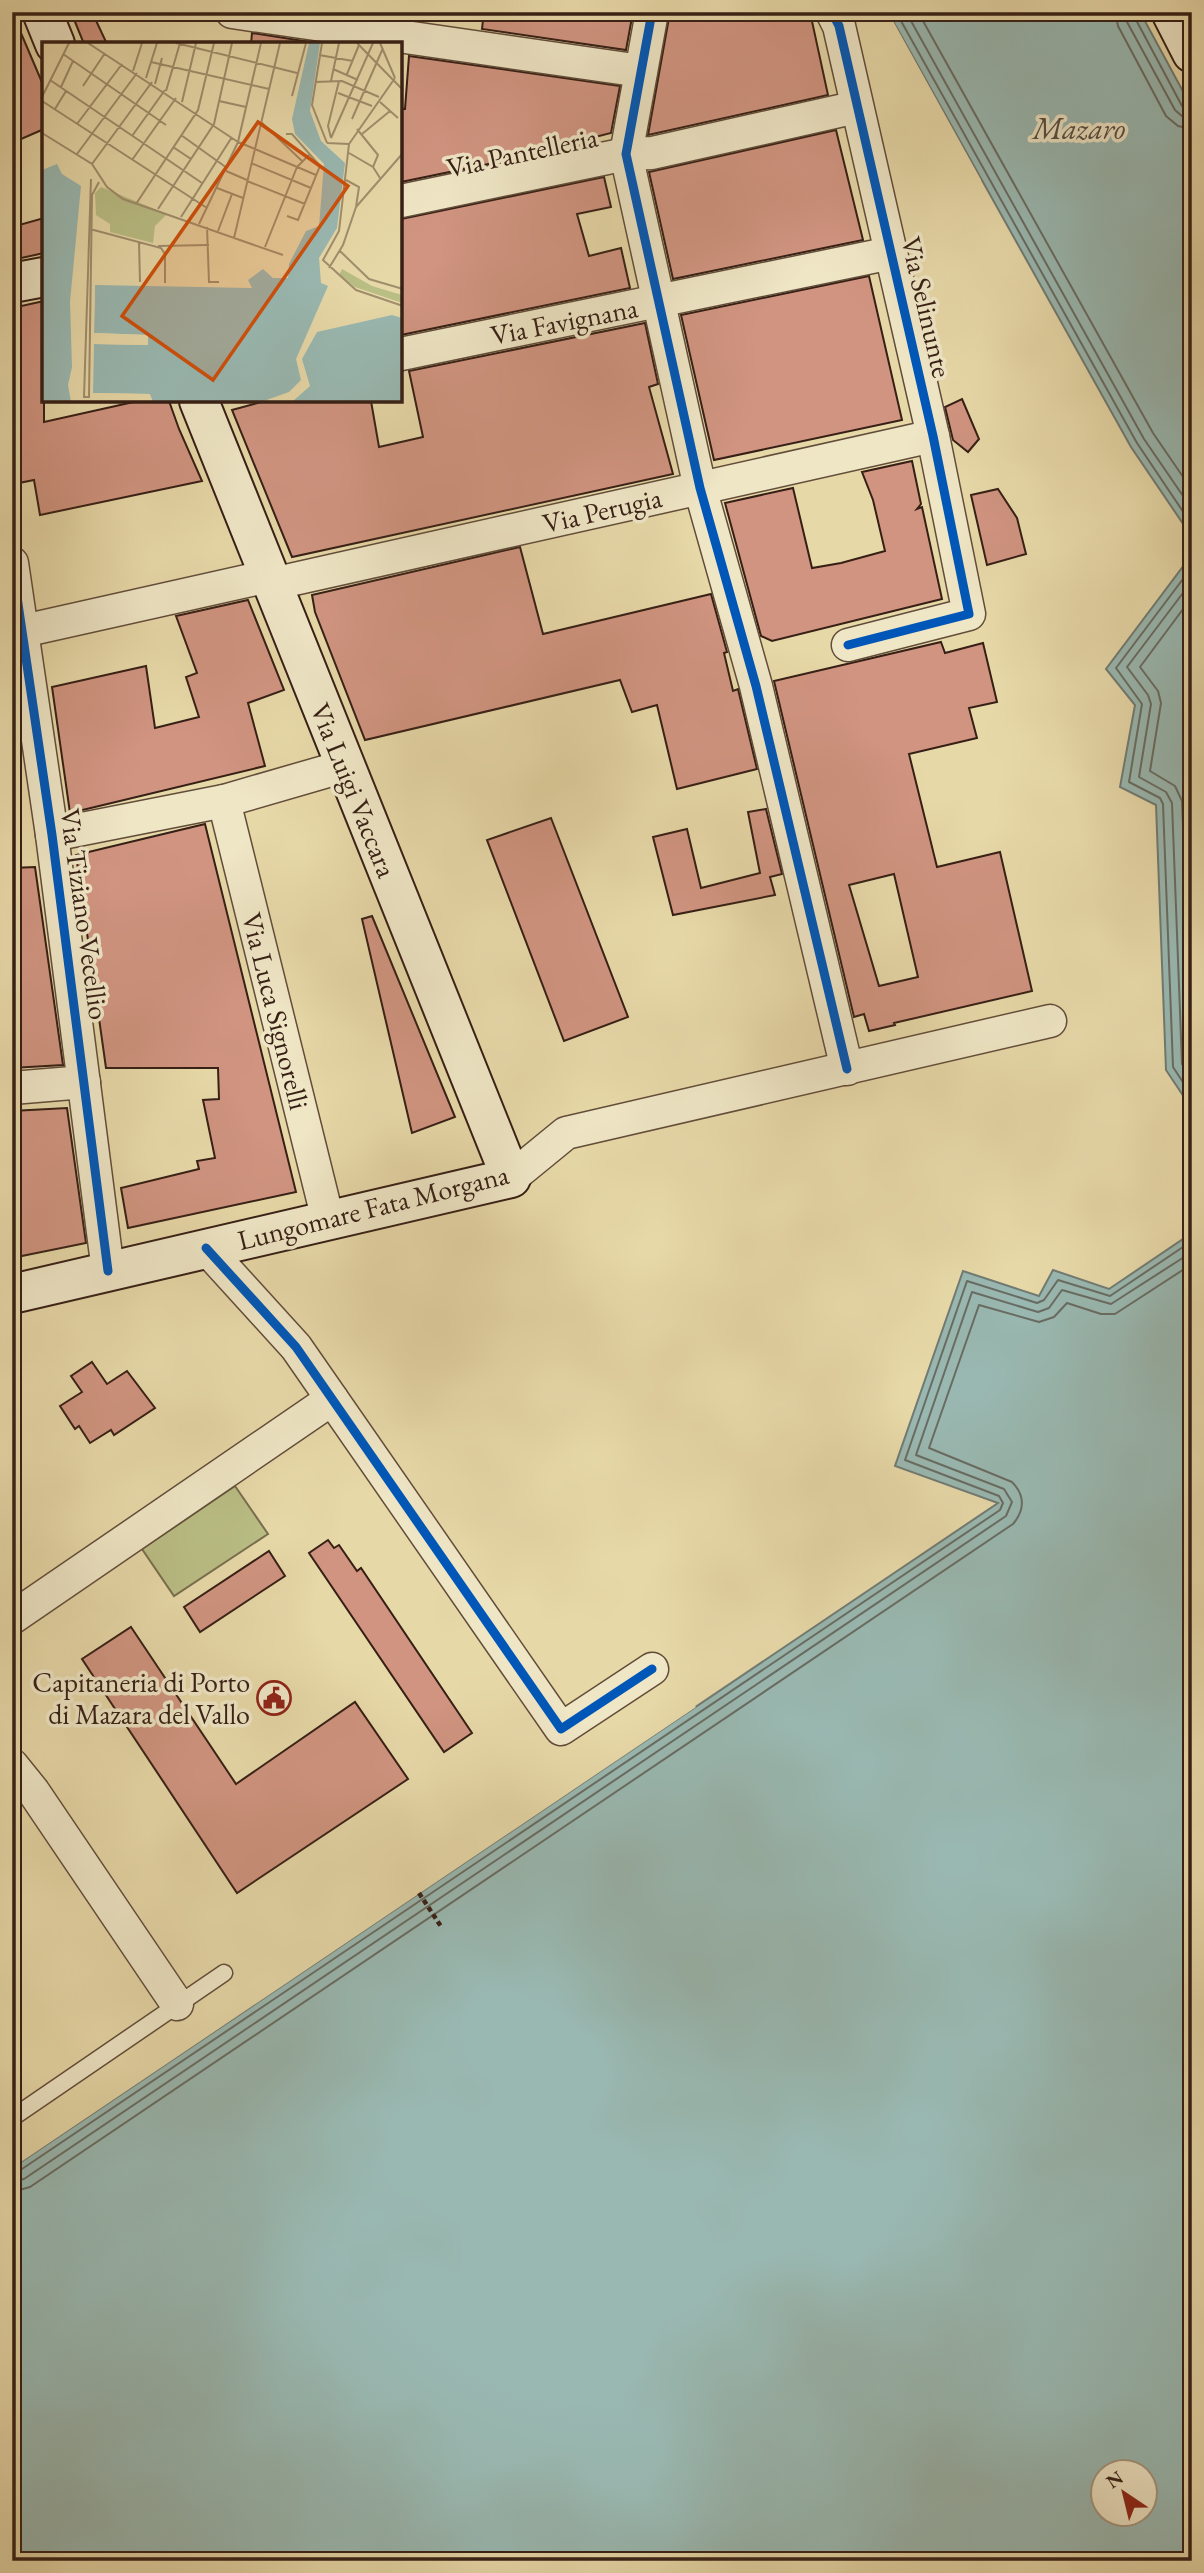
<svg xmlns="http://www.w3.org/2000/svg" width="1204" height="2573" font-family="'EB Garamond',serif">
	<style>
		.green { fill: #b9be85; stroke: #786e4d; stroke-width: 2 }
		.water { fill: #99b8b1; stroke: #717b73; stroke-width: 2; fill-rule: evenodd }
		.pier { fill: #e7d8a8 }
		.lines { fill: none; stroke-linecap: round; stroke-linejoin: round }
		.shore { stroke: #686c63; stroke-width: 2 }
		.building { fill: #d09480; stroke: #361f15; stroke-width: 2; fill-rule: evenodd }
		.lane-casing { stroke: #624d3a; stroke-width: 19 }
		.street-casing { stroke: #624d3a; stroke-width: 35 }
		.secondary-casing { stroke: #361f15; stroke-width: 42 }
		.path { stroke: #361f15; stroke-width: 4.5; stroke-dasharray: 5 3.5; stroke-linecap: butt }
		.lane { stroke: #efe6c6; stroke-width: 16 }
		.street { stroke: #efe6c6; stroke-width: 32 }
		.secondary { stroke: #efe6c6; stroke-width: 38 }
		.cycleway-casing { stroke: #efe6c6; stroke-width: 13 }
		.cycleway { stroke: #0057b8; stroke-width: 9 }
		.labels { text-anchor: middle; stroke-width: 7; stroke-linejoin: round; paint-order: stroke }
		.street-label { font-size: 28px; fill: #361f15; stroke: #efe6c6 }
		.poi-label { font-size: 28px; fill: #361f15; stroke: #efe6c6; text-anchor: end }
		.water-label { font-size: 30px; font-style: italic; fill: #544d44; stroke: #efe6c6 }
		.inset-road { fill: none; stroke: #a08e6d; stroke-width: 2 }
		.view { fill: #cd500d; fill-opacity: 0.15; stroke: #cd500d; stroke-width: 3.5 }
		.inset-edge { fill: none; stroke: #361f15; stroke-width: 3.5 }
	</style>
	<rect width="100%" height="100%" fill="#e7d8a8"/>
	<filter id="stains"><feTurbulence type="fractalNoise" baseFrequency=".00286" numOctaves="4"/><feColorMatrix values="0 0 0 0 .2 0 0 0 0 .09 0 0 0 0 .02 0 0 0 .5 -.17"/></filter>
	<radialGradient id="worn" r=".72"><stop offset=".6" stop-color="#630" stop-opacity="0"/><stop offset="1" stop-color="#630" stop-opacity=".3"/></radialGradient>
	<!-- green -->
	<path class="green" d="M235,1486L268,1534L174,1596L142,1549Z"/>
	<!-- water -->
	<g class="water">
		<path d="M888,12H1140L1192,108V537L1131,447Z"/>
		<path d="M1192,545V1109L1166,1070L1156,805L1120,787L1135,705L1106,669L1190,557Z"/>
		<path d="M1192,1233V2561H12V2168L998,1503L895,1466L963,1271L1039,1296L1053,1270L1109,1289ZM1102,2472H1144V2514H1102Z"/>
	</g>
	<!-- pier -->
	<g class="pier">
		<path d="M884,12H888L981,180L980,185Z"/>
		<path d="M693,1704L696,1707L12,2168V2163Z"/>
	</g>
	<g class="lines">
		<!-- shore -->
		<g class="shore">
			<path d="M896,12L1137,443L1192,525"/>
			<path d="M906,12L1144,439L1192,509"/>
			<path d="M918,12L1153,433L1192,490"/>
			<path d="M1115,12L1118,26L1166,116L1178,126L1192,129"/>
			<path d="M1125,12L1127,22L1175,110L1183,117L1192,118"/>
			<path d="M1134,12L1135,18L1182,106L1192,110"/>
			<path d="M1192,567L1116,668L1142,704L1129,782L1160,798L1163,804L1173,1067L1192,1096"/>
			<path d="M1192,581L1127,667L1148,695L1151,704L1139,777L1166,792L1172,803L1182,1064L1192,1080"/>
			<path d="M1192,597L1140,667L1158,691L1161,703L1150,771L1175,786L1182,801L1192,1055"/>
			<path d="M12,2173L19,2171L1000,1510L1003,1503L999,1496L905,1460L967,1281L1037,1303L1044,1300L1058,1280L1110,1296L1192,1241"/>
			<path d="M12,2182L24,2179L1006,1516L1012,1502L1004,1489L916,1455L972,1292L1038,1312L1049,1308L1062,1290L1111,1304L1192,1252"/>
			<path d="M12,2192L30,2187L1013,1524C1025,1510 1025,1495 1012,1482L929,1448L979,1305L1039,1322L1054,1317L1067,1303L1101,1314H1115L1192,1264"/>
		</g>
	</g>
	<!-- building -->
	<g class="building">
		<path d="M12,12L44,87V129L12,143Z"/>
		<path d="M71,12H92L107,44H84Z"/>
		<path d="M362,12H402V18Z"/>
		<path d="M484,12H633L626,50L482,29Z"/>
		<path d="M670,12H810L828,95L648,135Z"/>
		<path d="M252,33L323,44H251Z"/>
		<path d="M409,56L620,86L611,133L595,137L596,142L401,182V109H405Z"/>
		<path d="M836,130L863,240L673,279L649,172Z"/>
		<path d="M604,177L611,207L577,214L589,256L621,248L630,288L401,335V219Z"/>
		<path d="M44,218V253L12,260V227Z"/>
		<path d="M869,276L902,420L714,460L681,315Z"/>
		<path d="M44,301V422L138,401H169L179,429L202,481L40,515L34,480L19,483L12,442V308Z"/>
		<path d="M645,323L658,384L649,387L673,474L292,557L232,410L265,401H371L379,447L423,437L409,371Z"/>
		<path d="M962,399L979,439L968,452L953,440L945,407Z"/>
		<path d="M912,461L921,504L917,509L922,507L942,599L772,641L761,636L725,503L793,488L812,568L841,563L885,551L873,500L862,472Z"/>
		<path d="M998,489L1017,518L1026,554L987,565L971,495Z"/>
		<path d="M520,547L543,634L711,594L727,652L724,653L733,691L738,689L757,769L677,789L657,705L632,712L620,680L365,740L315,612L312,595Z"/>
		<path d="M248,600L284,690L248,703L265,766L70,813L52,687L146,666L155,728L199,717L186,677L197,673L176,616Z"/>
		<path d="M941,642L945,653L983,643L997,702L969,708L977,738L909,754L937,867L1000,852L1032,991L894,1023L895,1025L869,1031L864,1014L854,1017L774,681ZM894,874L918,977L879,986L849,885Z"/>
		<path d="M766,809L782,874L770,877L775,895L673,915L653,837L687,829L701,888L760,873L748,812Z"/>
		<path d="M551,818L628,1017L564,1041L487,840Z"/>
		<path d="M205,824L296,1192L128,1228L121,1188L199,1169L197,1161L215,1158L203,1100L219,1099L218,1068H106L76,855Z"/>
		<path d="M35,867L63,1065L12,1068V868Z"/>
		<path d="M372,916L455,1117L412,1133L362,919Z"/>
		<path d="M67,1108L86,1243L12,1258V1111Z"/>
		<path d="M92,1362L107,1384L127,1371L155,1408L114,1435L111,1430L90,1443L79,1426L75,1429L60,1406L82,1392L71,1376Z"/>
		<path d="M328,1540L334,1548L339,1545L357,1571L361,1568L472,1733L444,1752L309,1553Z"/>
		<path d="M269,1551L285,1576L200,1632L184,1607Z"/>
		<path d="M131,1627L236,1784L355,1702L408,1779L237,1893L82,1659Z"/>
	</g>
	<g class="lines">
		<!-- lane casing -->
		<g class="lane-casing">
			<path id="lane" d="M12,2118L224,1973"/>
		</g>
		<!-- street casing -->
		<g class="street-casing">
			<g id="street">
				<path d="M232,12L641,71"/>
				<path d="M652,12L626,154L700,488L756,686L847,1069"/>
				<path d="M832,12L839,26L933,436L969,614L848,645"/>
				<path d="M401,201L626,154L652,153L857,107"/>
				<path d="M401,354L891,253"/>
				<path d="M12,563L52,835L108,1271"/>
				<path d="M272,584L933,436"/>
				<path d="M23,631L269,576"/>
				<path d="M224,801L328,1220"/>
				<path d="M52,835L224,801L345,766"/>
				<path d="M12,1088L84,1082"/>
				<path d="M511,1178L566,1133L1050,1021"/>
				<path d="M206,1248L296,1347L561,1729L652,1669"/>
				<path d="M12,1618L332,1399"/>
				<path d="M12,1765L33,1791L177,2004"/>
			</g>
		</g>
		<!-- secondary casing -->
		<g class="secondary-casing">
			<g id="secondary">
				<path d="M42,12L55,44"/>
				<path d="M1171,12L1192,53"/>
				<path d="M12,283L44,277"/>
				<path d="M12,1294L511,1178L199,401"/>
			</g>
		</g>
		<!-- path -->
		<path class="path" d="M419,1893L442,1928"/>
		<!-- lane -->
		<use href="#lane" class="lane"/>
		<!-- street -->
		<use href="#street" class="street"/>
		<!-- secondary -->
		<use href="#secondary" class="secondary"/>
		<!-- cycleway casing -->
		<g class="cycleway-casing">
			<g id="cycleway">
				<path d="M652,12L626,154L700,488L756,686L847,1069"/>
				<path d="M832,12L839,26L933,436L969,614L848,645"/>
				<path d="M12,563L52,835L108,1271"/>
				<path d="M206,1248L296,1347L561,1729L652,1669"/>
			</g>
		</g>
		<!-- cycleway -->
		<use href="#cycleway" class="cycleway"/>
	</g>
	<!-- icons -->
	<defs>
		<g id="civic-ring" transform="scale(1.75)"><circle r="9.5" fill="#efe6c6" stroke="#8f2418" stroke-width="1.5"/><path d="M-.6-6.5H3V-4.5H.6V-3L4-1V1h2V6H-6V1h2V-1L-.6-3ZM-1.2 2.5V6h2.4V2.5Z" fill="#8f2418"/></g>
	</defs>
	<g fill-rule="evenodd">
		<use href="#civic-ring" x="274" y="1698"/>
	</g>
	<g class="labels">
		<!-- street labels -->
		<g class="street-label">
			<text transform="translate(522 152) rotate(-12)" y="10">Via Pantelleria</text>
			<text transform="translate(927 307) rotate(77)" y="10">Via Selinunte</text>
			<text transform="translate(564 321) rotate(-11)" y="10">Via Favignana</text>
			<text transform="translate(602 510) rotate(-13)" y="10">Via Perugia</text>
			<text transform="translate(354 790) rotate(68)" y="10">Via Luigi Vaccara</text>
			<text transform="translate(85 914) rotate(82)" y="10">Via Tiziano Vecellio</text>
			<text transform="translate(276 1011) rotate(76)" y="10">Via Luca Signorelli</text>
			<text transform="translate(373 1207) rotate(-14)" y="10">Lungomare Fata Morgana</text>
		</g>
		<!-- poi labels -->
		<g class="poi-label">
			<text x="250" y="1692">Capitaneria di Porto<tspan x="250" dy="32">di Mazara del Vallo</tspan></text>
		</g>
		<!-- water labels -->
		<g class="water-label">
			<text x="1079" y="139">Mazaro</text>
		</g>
	</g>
	<!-- overview -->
	<g transform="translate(42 42)">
		<rect width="360" height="360" fill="#e7d8a8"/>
		<path d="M59,145L125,172L113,184L111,201L68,190V182L54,173L53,151ZM300,227L330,244L360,253V261L313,245L297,233Z" fill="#b9be85"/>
		<path d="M267,1H278L268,69L279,99L303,121L295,186L277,216L279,241L286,244L254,317L259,338L247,350L219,360H111L108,352L51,351V302L105,303L106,293L52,291L53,243L210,246L206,238L221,227L231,236H246L247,222L264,189L277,184L282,122L253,92L250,77ZM15,122L20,132L39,144L28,260L30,325L26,343L29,360H0V128ZM350,273L360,276V360H250L268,344L260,317L275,290Z" fill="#99b8b1"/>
		<path d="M51,241L178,243H53L52,291L106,293V303L52,302L51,351L108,352V360L106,354L49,353L50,300H103V294L50,293Z" fill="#e7d8a8"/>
		<path class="inset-road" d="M46,1L196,100L157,182M134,1L255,31M280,1L270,63L285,101M315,1L361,48M338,1L353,36M21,12L124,83M277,13L311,19M109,20L227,47M291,27L316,38M91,29L100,1M305,32L317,3M104,36L115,1M353,36L307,102L297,189L281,218L314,248L361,264M8,38L160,141M289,39L297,1M273,40L300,39L337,55M113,42L120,16M41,44L63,11M19,45L31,19M124,49L138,1M296,51L330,64M250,54L264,1M0,55L27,1M0,59L165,166M177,59L204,65M140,60L154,1M338,60L356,76M13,67L24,49M310,77L341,6M219,80L260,119M35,82L80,22M315,87L336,113L331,125M0,91L50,122L65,145L81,157L192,196L238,1M244,92H250L278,124L256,178L245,174M320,92L348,69M139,93L185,126M90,94L123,48M289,96L331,1M289,96L286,84L297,39M285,101L307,102M131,105L149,117M213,107L274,133M213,107L196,100L219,1M307,111L331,125L338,136M35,112L95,31M90,118L134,56M209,121L269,146M50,122L110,40M184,129L205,138M49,137L42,355H47L50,153L57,140M205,139L263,162M175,146L201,156M94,162L156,68L172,1M314,165L361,111M116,167L172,82L190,1M139,175L190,95M165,185L167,240H177M48,187L119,206L123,212V241M176,189L190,152M192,196L241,213M97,200L98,240M116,204L167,203M223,205L255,125L268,112M298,209L327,237L361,247M287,226L301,203L314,165L317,145L304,138"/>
		<path class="view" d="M216,80L306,144L171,338L80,274Z"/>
		<rect width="360" height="360" class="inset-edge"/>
	</g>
	<!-- margin -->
	<rect width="1204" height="2573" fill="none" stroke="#e7d8a8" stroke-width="42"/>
	<rect x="14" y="14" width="1176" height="2545" fill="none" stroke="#361f15" stroke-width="3.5"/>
	<rect x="21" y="21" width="1162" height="2531" fill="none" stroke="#361f15" stroke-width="2"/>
	<!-- north arrow -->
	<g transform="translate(1124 2493) rotate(325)"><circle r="33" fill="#efe6c6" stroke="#a5967f" stroke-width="2"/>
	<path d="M0-5L12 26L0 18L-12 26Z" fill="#8f2418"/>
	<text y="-10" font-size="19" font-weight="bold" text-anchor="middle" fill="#361f15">N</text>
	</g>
	<rect width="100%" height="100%" filter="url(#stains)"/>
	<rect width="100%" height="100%" fill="url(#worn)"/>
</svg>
